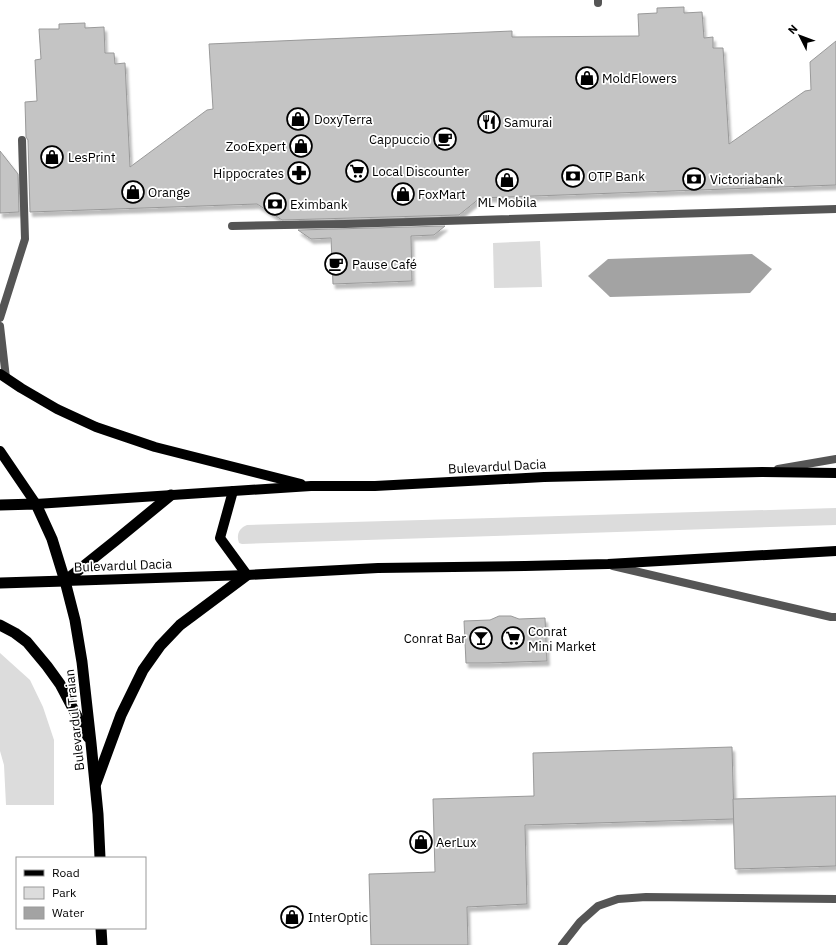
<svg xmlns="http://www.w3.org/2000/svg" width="836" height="945" font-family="'IBM Plex Sans',sans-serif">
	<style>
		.green { fill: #dcdcdc }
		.water { fill: #a3a3a3 }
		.building { fill: #c4c4c4; stroke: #999; filter: url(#shadow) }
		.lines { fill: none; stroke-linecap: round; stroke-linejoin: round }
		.service { stroke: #555; stroke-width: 8 }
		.minor { stroke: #555; stroke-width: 8 }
		.primary { stroke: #000; stroke-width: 10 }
		.trunk { stroke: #000; stroke-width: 11 }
		.labels { text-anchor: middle; stroke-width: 3.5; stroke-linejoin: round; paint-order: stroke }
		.poi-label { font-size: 13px; fill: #000; stroke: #fff; text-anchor: start }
		.street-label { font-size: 13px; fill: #000; stroke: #fff }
	</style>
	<defs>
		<filter id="shadow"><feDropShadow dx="2.5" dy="4.5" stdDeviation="1" flood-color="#0004"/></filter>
	</defs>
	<rect width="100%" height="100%" fill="#fff"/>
	<!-- green -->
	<g class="green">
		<path d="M540,241L542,287L494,288L493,243Z"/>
		<path d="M836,508V525L242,544L239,543C236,535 239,528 247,525Z"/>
		<path d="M0,653L30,680L43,707L54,740V805H6L4,765L0,751Z"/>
	</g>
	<!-- water -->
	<path class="water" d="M752,254L772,269L750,293L610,297L588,276L608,259Z"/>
	<!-- building -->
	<g class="building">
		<path d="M684,7V13L702,12L704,38L713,37V48H723L729,144L805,91L811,90L810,62L836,41V185L480,198L459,215L282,220L257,204L30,212L28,140L26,137L25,102L37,101L35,60L41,59L39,29H59V24L85,23V28L104,27L105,53H114L115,64L125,63L130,167L207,110L213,109L209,44L512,31V37L639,36L638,14L657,13V8Z"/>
		<path d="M0,151L18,174L19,212L0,213Z"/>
		<path d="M445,226L434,235L411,236L412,281L333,284L331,238L311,239L298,230Z"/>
		<path d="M499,616H511L519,619L545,618L547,661L488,663H466L464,621L490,620Z"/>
		<path d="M732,747L734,819L525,825L527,904L467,907L468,945H371L369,874L435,872L433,799L534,796L533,753Z"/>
		<path d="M836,796V866L735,869L733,799Z"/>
	</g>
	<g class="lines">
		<!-- service -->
		<g class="service">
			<path d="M598,0V3"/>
			<path d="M232,226L345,224L836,209"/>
			<path d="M0,318L25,239L22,140"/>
			<path d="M0,326L6,378"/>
			<path d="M562,945L580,922L598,906L618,899L646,897L836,899"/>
		</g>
		<!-- minor -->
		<g class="minor">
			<path d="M778,469L836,459"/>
			<path d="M613,566L831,617H836"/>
		</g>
		<!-- primary -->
		<g class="primary">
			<path d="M0,374L21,388L57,409L96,427L155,447L301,484"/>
			<path d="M0,451L36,504L311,486H375L544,477L762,472L836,473"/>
			<path d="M233,491L220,538L247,575"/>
			<path d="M65,581L247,575L378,568L525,566L608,564L836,551"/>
		</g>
		<!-- trunk -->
		<g class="trunk">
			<path d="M0,505L36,504L52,539L65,581L75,620L82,662L91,743L98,814L100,858"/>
			<path d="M65,581L115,541L171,495"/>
			<path d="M0,583L65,581"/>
			<path d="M0,625L15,633L27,642L47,666L60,684L88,737"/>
			<path d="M96,783L121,715L143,670L160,646L180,625L247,575"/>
			<path d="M101,928L102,945"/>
		</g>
	</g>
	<!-- icons -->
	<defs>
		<g id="shop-ring" transform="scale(1.15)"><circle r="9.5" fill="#fff" stroke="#000" stroke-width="1.5"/><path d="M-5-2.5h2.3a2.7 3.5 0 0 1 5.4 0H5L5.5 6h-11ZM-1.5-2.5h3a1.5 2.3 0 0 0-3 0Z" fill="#000"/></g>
		<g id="restaurant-ring" transform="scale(1.15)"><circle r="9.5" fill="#fff" stroke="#000" stroke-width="1.5"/><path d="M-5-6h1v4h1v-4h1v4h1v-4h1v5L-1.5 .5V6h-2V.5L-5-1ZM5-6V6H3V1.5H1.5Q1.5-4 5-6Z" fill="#000"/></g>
		<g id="cafe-ring" transform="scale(1.15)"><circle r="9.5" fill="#fff" stroke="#000" stroke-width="1.5"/><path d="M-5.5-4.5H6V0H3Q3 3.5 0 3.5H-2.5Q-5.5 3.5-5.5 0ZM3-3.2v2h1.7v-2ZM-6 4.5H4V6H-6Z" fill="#000"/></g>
		<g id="supermarket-ring" transform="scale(1.15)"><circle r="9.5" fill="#fff" stroke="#000" stroke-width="1.5"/><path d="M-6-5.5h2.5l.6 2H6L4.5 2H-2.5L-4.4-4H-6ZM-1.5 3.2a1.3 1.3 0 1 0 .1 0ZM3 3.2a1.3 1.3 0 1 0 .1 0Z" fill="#000"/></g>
		<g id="pharmacy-ring" transform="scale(1.15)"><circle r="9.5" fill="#fff" stroke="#000" stroke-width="1.5"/><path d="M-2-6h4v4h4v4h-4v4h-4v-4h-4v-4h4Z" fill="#000"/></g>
		<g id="bank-ring" transform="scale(1.15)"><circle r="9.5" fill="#fff" stroke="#000" stroke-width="1.5"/><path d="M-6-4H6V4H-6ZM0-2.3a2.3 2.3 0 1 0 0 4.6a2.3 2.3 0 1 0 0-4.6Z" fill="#000"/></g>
		<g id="bar-ring" transform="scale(1.15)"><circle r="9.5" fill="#fff" stroke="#000" stroke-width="1.5"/><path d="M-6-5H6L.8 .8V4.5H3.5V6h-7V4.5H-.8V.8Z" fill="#000"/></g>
	</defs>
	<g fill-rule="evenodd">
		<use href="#shop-ring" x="587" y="78"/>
		<use href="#shop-ring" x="298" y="119"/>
		<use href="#restaurant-ring" x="489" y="122"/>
		<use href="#cafe-ring" x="445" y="139"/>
		<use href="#shop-ring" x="301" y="146"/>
		<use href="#shop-ring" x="52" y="157"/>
		<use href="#supermarket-ring" x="357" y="171"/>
		<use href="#pharmacy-ring" x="299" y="173"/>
		<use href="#bank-ring" x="573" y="176"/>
		<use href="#bank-ring" x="694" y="179"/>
		<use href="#shop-ring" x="507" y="180"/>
		<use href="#shop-ring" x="133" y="192"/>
		<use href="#shop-ring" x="403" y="194"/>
		<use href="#bank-ring" x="275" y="204"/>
		<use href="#cafe-ring" x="336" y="264"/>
		<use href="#bar-ring" x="481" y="638"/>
		<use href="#supermarket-ring" x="513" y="638"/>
		<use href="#shop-ring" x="421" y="842"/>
		<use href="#shop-ring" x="292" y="917"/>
	</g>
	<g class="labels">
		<!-- poi labels -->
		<g class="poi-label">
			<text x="602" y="83">MoldFlowers</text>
			<text x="314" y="124">DoxyTerra</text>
			<text x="504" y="127">Samurai</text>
			<text x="430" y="144" text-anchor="end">Cappuccio</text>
			<text x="286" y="151" text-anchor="end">ZooExpert</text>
			<text x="68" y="162">LesPrint</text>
			<text x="372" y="176">Local Discounter</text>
			<text x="284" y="178" text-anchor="end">Hippocrates</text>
			<text x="588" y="181">OTP Bank</text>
			<text x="710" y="184">Victoriabank</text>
			<text x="148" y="197">Orange</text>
			<text x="418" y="199">FoxMart</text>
			<text x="507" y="207" text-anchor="middle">ML Mobila</text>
			<text x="290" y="209">Eximbank</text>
			<text x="352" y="269">Pause Café</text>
			<text x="528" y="636">Conrat<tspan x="528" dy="15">Mini Market</tspan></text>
			<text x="466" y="643" text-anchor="end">Conrat Bar</text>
			<text x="436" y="847">AerLux</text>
			<text x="308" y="922">InterOptic</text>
		</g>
		<!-- street labels -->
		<g class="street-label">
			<text transform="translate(497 466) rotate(-3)" y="5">Bulevardul Dacia</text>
			<text transform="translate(123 565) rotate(-2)" y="5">Bulevardul Dacia</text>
			<text transform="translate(74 720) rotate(-96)" y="5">Bulevardul Traian</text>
		</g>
	</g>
	<!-- legend -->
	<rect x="16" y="857" width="130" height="72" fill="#ffffff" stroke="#999999"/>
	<rect x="24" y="870" width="20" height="6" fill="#000000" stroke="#999999"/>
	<text x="52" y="877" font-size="12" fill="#000000">Road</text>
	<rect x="24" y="887" width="20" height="12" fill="#dcdcdc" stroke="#999999"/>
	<text x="52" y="897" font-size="12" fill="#000000">Park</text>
	<rect x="24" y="907" width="20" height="12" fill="#a3a3a3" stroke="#999999"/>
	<text x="52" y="917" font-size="12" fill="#000000">Water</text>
	<!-- north arrow -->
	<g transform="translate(800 36) rotate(312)" stroke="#ffffff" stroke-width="3" paint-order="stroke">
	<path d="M0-3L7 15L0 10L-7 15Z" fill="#000000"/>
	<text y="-6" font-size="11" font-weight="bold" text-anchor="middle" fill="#000000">N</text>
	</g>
</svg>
